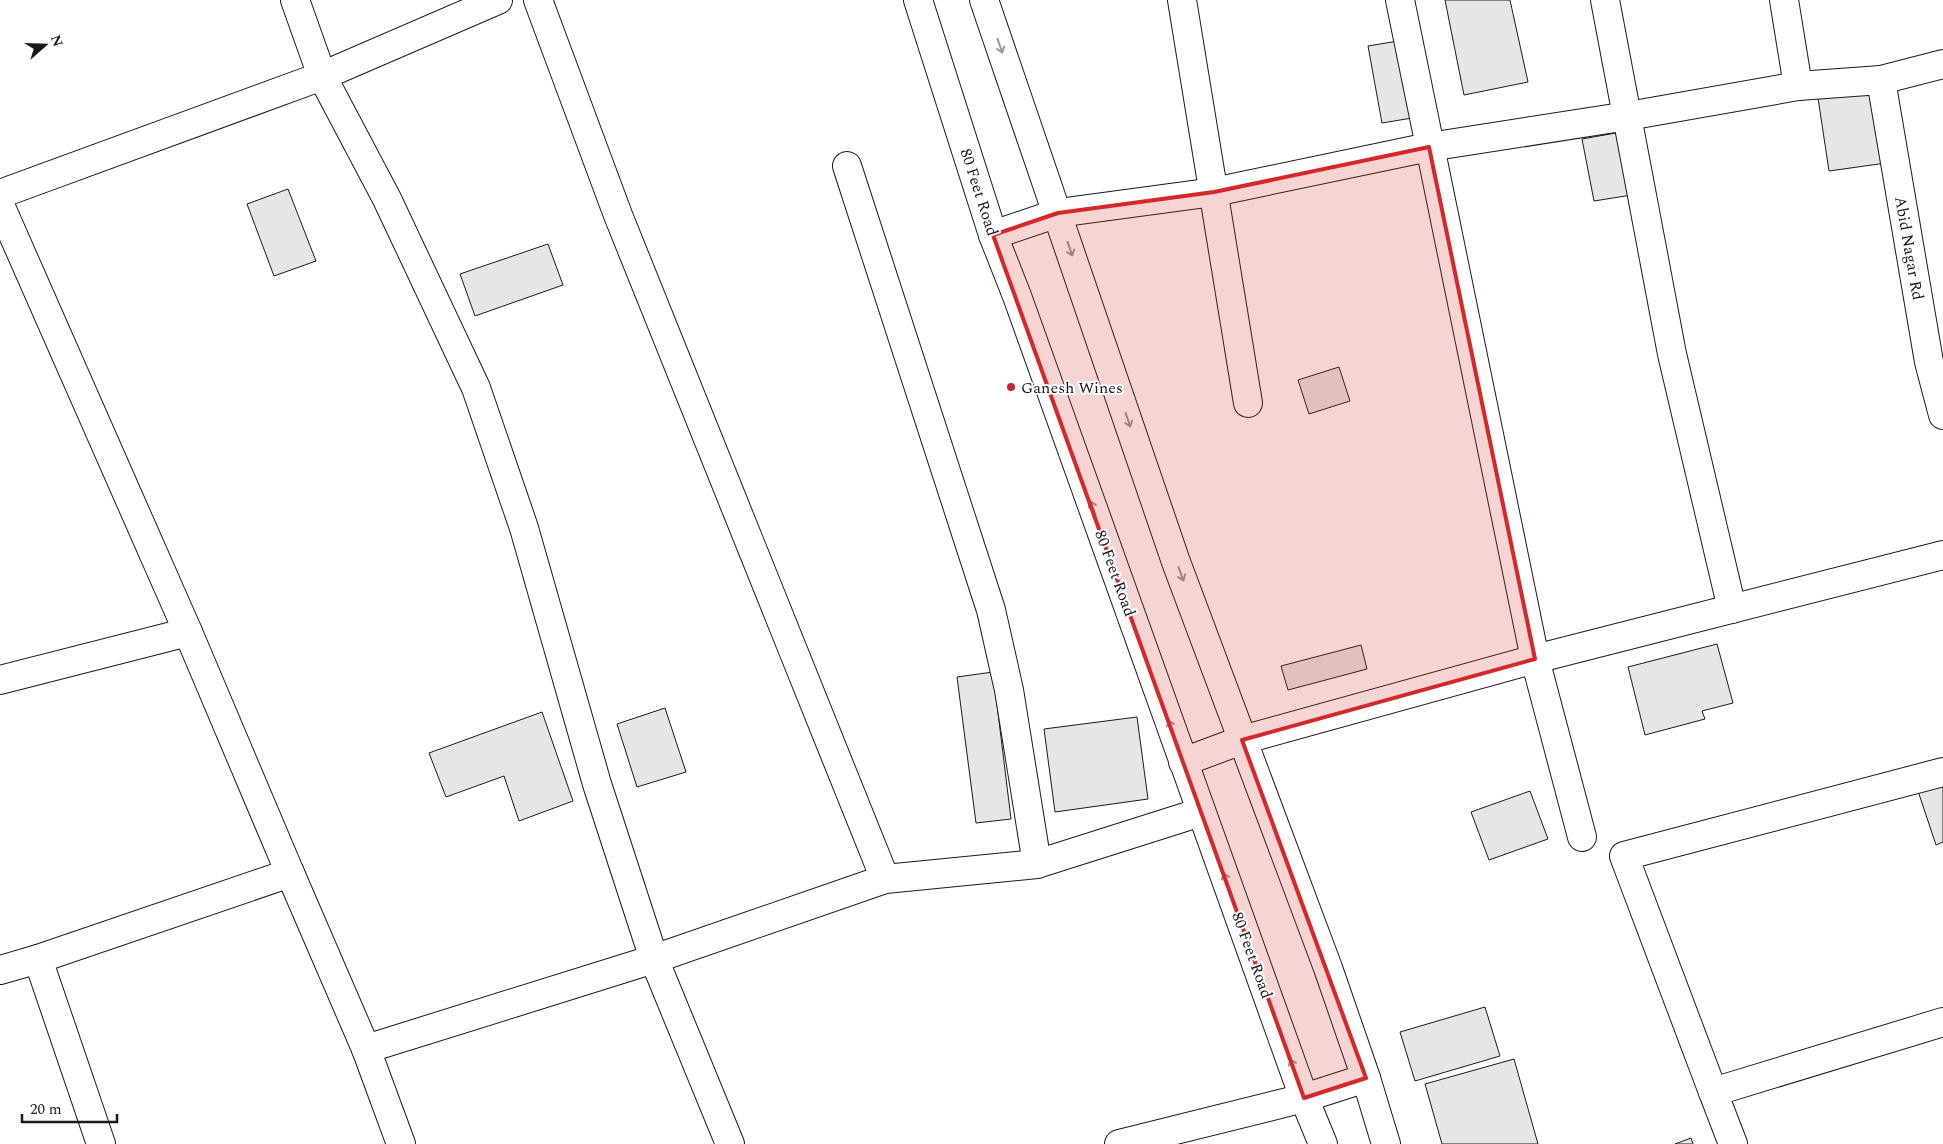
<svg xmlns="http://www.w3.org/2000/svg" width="1943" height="1144" font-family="Spectral,serif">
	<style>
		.building { fill: #e6e6e6; stroke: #1a1a1a }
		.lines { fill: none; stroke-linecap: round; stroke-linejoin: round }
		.minor-casing { stroke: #1a1a1a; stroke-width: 30 }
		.minor { stroke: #fff; stroke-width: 28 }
		.oneway { stroke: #989898 }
		.marked { fill: #d62828; fill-opacity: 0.2; stroke: #d62828; stroke-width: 4; stroke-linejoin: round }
		.poi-dot { fill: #c62828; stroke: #fff; stroke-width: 2 }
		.labels { text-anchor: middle; stroke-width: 4; stroke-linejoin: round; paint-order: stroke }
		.street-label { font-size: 16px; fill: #1a1a1a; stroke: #fff }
		.poi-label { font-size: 16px; fill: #1a1a1a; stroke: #fff; text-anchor: start }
	</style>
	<rect width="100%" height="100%" fill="#fff"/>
	<!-- building -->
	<g class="building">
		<path d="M1445,0H1510L1528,82L1464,95Z"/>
		<path d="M1404,40L1418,117L1382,123L1368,46Z"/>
		<path d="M1875,90L1886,163L1829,171L1818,98Z"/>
		<path d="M1627,131L1638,194L1594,201L1582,139Z"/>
		<path d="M288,189L316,261L274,276L247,204Z"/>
		<path d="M548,244L563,285L475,316L460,274Z"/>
		<path d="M1339,367L1350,401L1309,414L1298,380Z"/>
		<path d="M1717,644L1733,703L1702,711L1705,719L1645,735L1628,667Z"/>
		<path d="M1361,645L1367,669L1288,690L1281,666Z"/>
		<path d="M993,672L1011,819L976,823L957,677Z"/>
		<path d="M665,708L686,772L637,787L617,724Z"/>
		<path d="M542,712L573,801L519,821L504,776L446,797L429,753Z"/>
		<path d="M1137,717L1148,799L1055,812L1044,729Z"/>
		<path d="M1943,782V842L1936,845L1918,791Z"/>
		<path d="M1530,791L1548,839L1489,860L1471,812Z"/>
		<path d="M1485,1007L1500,1056L1415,1081L1400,1032Z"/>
		<path d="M1514,1059L1538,1144H1442L1425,1084Z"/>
		<path d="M1691,1138L1693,1144H1675Z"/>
	</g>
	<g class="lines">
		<!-- minor casing -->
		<g class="minor-casing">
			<g id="minor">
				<path d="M295,0L322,76L387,199L476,388L524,528L597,784L654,959L730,1144"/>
				<path d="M538,0L618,215L885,879"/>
				<path d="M918,0L993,235L1017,296L1304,1098L1323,1144"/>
				<path d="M984,0L1176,562L1328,968L1366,1078L1386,1144"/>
				<path d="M1182,0L1248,403"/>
				<path d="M1400,0L1535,659L1582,837"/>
				<path d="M1605,0L1672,354L1732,609"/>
				<path d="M1784,0L1798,86"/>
				<path d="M1881,80L1929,362L1943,415"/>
				<path d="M847,166L991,610L1009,690L1037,864"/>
				<path d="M0,194L322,76L498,0"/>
				<path d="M0,205L188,632L290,873L38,959L0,970"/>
				<path d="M993,235L1058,213L1214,192L1429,147L1628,116L1798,86L1881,80L1943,64"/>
				<path d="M0,680L188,632"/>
				<path d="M1183,762L1242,740L1535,659L1943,555"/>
				<path d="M290,873L366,1049L401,1144"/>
				<path d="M38,959L101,1144"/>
				<path d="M366,1049L654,959L885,879L1037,864L1201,812"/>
				<path d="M1713,1092L1624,856L1943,772"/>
				<path d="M1119,1144L1304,1098L1366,1078"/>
				<path d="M1733,1144L1713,1092L1943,1022"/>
			</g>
		</g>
		<!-- minor -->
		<use href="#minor" class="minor"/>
	</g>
	<!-- one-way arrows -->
	<defs><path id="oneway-shaft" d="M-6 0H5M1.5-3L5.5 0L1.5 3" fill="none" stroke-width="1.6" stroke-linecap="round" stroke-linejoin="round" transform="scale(1.25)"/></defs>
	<g class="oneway">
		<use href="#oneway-shaft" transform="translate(1000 46) rotate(71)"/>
		<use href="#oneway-shaft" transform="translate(1070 249) rotate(71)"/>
		<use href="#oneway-shaft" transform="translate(1128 420) rotate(71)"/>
		<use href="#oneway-shaft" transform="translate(1093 508) rotate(-110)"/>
		<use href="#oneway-shaft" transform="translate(1181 574) rotate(70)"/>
		<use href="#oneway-shaft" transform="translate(1171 727) rotate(-110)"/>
		<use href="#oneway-shaft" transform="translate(1226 880) rotate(-110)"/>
		<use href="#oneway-shaft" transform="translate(1293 1066) rotate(-110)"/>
	</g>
	<!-- marked area -->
	<path class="marked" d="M1429,147L1535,659L1242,740L1366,1078L1304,1098L993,235L1058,213L1214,192Z"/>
	<!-- markers -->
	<circle class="poi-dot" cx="1011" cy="387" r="5"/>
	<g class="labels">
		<!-- street labels -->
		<g class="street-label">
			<text transform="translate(980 192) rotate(72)" y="6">80 Feet Road</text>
			<text transform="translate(1910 248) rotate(80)" y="6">Abid Nagar Rd</text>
			<text transform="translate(1116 573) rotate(70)" y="6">80 Feet Road</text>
			<text transform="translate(1253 955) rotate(70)" y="6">80 Feet Road</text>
		</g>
		<!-- poi labels -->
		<g class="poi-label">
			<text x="1021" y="393">Ganesh Wines</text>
		</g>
	</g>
	<!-- north arrow -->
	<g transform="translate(45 45) rotate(70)" stroke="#ffffff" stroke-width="4" paint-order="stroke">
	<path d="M0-4L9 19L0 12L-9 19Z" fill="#1a1a1a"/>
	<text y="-8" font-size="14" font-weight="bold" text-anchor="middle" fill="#1a1a1a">N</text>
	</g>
	<!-- scale -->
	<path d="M22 1114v8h95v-8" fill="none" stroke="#1a1a1a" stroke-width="2.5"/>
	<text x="30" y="1114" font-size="15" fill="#1a1a1a" stroke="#ffffff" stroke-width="4" paint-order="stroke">20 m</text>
</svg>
